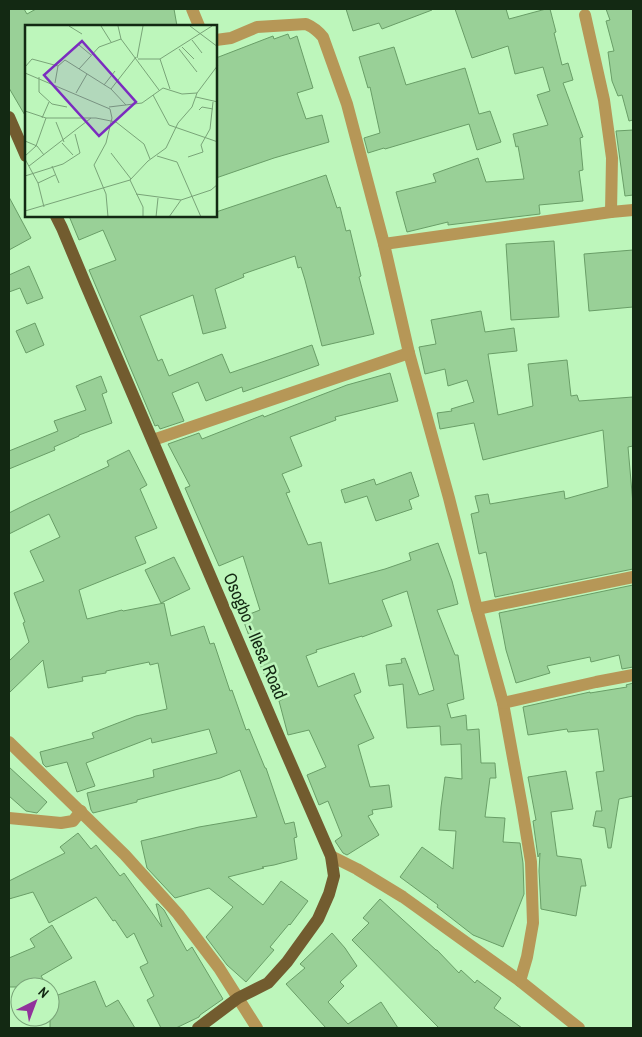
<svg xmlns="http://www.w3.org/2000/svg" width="642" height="1037" font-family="'Archivo Narrow',sans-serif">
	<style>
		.building { fill: #99d097; stroke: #699e67 }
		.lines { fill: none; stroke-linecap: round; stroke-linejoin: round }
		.minor { stroke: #b69757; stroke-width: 12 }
		.primary { stroke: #725c2f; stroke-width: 12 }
		.labels { text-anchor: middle; stroke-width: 5; stroke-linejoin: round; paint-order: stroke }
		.street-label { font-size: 18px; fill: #132913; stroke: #bdf6bb }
		.inset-road { fill: none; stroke: #79a478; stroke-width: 1 }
		.view { fill: #7b2cbf; fill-opacity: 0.15; stroke: #7b2cbf; stroke-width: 2.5 }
		.inset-edge { fill: none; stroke: #132913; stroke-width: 2.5 }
	</style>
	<rect width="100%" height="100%" fill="#bdf6bb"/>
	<!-- building -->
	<g class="building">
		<path d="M9,9H24L27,14L36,9H174L177,26H26V117L9,88Z"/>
		<path d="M346,9H432V10L382,29L379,23L353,31Z"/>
		<path d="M455,9H506L509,19L546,9H550L556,32L554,33L562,65L568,63L573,80L563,83L583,137L580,138L583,170L579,171L583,201L539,205L540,214L448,225V222L407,232L396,192L436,182L433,174L478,158L486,182L524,179L518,146L516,147L513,134L548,125L537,95L550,91L543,67L515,74L508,46L472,58Z"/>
		<path d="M606,9H633V120L629,121L622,95L618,96L612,81L608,52L614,51L606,21L610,20Z"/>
		<path d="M288,34L290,39L297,36L313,88L297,93L306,119L322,115L329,142L274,158L216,178V58L273,36L274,39Z"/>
		<path d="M394,47L406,85L465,68L479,114L490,111L501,142L477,150L469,124L385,149L384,148L368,153L364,138L380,133L370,87L368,88L359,57Z"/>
		<path d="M633,130V195L625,196L616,131Z"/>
		<path d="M326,175L337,208L340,207L346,231L350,230L361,276L359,277L374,334L322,346L305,280L301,267L298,268L295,256L243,274L244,277L215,289L226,328L203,334L193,295L140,316L158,361L162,359L169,376L222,354L230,373L312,345L319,365L243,392L242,387L206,401L198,382L172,393L184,421L160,429L158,425L155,426L89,270L116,260L103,230L79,240L69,216H216V212Z"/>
		<path d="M9,197L31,238L9,250Z"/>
		<path d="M554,241L559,317L511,320L506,244Z"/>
		<path d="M633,250V307L589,311L584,254Z"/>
		<path d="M29,266L43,298L27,304L20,288L9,292V275Z"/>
		<path d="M481,311L485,332L514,328L517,351L488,354L498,415L533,406L528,364L567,360L571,396L577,395L579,401L633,397V446L628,447L633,504V569L495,597L486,552L479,554L471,514L479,512L475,496L488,494L490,504L564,491L565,499L608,487L603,430L483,460L474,423L440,429L437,413L452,411L451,409L474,402L467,380L448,386L445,369L425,374L419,347L436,344L431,320Z"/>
		<path d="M35,323L44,345L26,353L16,331Z"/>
		<path d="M390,373L398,401L335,417L336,420L290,437L302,466L282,474L290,492L286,493L308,545L321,542L329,584L385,569L411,560L409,553L438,543L452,581L458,604L437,610L455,655H458L464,699L447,704L451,718L466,715L467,730L479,729L481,763H495L496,778H490L485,817L505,818L503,842L520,843L523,863L524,894L503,947L473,935L437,907L438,905L400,877L422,847L453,869L456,831L439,830L441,807L445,777L462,779L461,744L441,745L440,726L407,728L403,684L389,686L386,665L402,663L401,659L405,658L419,695L434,690L407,591L382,600L392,626L362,637V636L316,650L317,652L306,656L318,687L354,673L361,692L354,695L374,738L358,745L370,787L389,785L392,807L372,810L373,814L368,816L379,835L347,855L343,853L335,841L342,836L328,801L319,805L307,775L326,767L309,730L288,735L279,701L283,699L273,671L264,674L250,641H251L242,617L260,610L243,556L219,566L185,488L190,486L168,444L199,433L202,439L263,415L264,417L347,385Z"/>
		<path d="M101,376L107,392L102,394L112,423L79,435V436L54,447L55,450L9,469V451L58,431L54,421L86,410L76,386Z"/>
		<path d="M129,450L147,485L140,489L157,528L135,537L146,563L79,590L87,619L122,610L123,611L164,603L171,636L204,626L210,644L214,643L230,691L232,690L246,730L249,729L265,768H266L285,824L294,822L297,837L294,838L297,859L274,865L262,867L264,868L228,877L263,905L281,881L308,901L290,925L289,924L270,947L274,950L246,982L227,965L206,937L233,907L209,888L175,898L147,868L141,841L199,827L257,817L240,770L220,778L137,800V802L93,813L91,810L87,793L154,777L153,770L217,753L209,729L152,743L151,738L86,763L95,786L77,792L67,762L46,767L43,764L40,752L94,738L92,733L136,716L167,709L158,663L150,665L149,662L106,671V673L82,677L83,681L48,688L43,660L9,693V661L29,642L23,623L25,622L14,593L44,581L30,551L60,537L49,514L9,534V513L29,503L109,466L107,461Z"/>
		<path d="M411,472L419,496L409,500L412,509L376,521L367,496L345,503L341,490L374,479L376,485Z"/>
		<path d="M174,557L190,589L161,603L145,570Z"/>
		<path d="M633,585V667L622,669L619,655L591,662L590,657L547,666L550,673L516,683L506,650L499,613Z"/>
		<path d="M633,683V796L619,799L611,848H608L605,828L593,826L596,811H602L596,772L604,771L598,729L568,732L567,729L528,735L523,707L590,692V693L627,687L626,685Z"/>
		<path d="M9,767L47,802L37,813L26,811L9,796Z"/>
		<path d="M566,771L573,809L551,812L557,856L581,859L586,886H581L576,916L541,909L539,871L540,853L538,857L533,821L536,820L528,777Z"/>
		<path d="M78,833L91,849L96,845L120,876L124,873L162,927L156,904H158L164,910L187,951L192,947L223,999L200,1015L199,1017L176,1028H161L147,1000L154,996L140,967L148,963L134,933L127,938L115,920L113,921L96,897L49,923L33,892L9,899V881L65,853L60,847Z"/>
		<path d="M380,899L436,950H437L459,973L461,970L475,983L477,980L501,998L494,1008L522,1028H439L352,940L369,923L363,918Z"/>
		<path d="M52,925L72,958L41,976L48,987H9V958L35,947L30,939Z"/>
		<path d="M332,933L345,948L357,966L340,982L344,986L328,1002L348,1024L381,1002L398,1028H326L286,984L305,968L300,964Z"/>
		<path d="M95,981L106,1007L118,1000L135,1028H50V998Z"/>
	</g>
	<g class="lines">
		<!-- minor -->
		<g class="minor">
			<path d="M192,9L199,26"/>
			<path d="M585,15L604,100L612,158L611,212"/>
			<path d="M216,40L231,38L257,27L306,24C313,27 318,31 323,37L347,104L384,244L409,353L449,498L477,609L503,703L522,807L531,862L533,923L527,957L520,981"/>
			<path d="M384,244L611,212L633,210"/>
			<path d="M153,440L409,353"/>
			<path d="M477,609L633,577"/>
			<path d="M503,703L596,682L633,675"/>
			<path d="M9,742L125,855L178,914L219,968L257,1028"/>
			<path d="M9,818L61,823L73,821L81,811"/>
			<path d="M331,856L357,869L403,897L520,981L579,1028"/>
		</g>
		<!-- primary -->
		<g class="primary">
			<path d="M9,117L26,156"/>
			<path d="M56,216L62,228L85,283L280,739L331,856L334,876L329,894L318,919L287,962L268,983L238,998L198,1028"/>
		</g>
	</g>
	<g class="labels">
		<!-- street labels -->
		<g class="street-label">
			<text transform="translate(255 636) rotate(67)" y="6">Osogbo - Ilesa Road</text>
		</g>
	</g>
	<!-- overview -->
	<g transform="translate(25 25)">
		<rect width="192" height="192" fill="#bdf6bb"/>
		<path class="inset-road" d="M44,1L57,9M76,1L86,17M93,1L96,14L134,65M165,1L193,22M167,15L177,28M54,20L66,30M157,22L169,34M154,24L172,47M112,33L118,1M113,34H135L187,1M135,34L145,64M0,42L7,34L33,41M54,44L74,22L96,14M0,48L85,84L87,93L81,118L69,140L81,169L83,192M14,52V67L27,79L42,82M30,58L33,41L40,35L86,64L101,80M79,60L90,46M86,64L111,32M51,68L62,49M128,70L144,100L193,117M171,72L193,77M84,82L117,78L138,63L157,69L172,68M174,85L177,82L188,84M0,86L21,93H71L91,97L119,119L125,134M17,93L24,77M31,97L39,117M0,116L12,121L19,130M37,118L48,130M86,128L106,154M0,131L11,121L21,93M132,131L152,137L176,192M163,132L178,127L176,120L185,104L188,77M0,134L13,158L19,182M4,141L66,93M27,141L34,158M0,151L38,139L55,128L50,109M105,155L118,182V192M13,158L30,150M111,169L156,175L186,165L193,159M0,186L105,155L123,136L141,123L153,98L167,82L172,68L193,40M131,192L133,173M144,192L156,175"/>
		<path class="view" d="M57,16L111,77L74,111L19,50Z"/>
		<rect width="192" height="192" class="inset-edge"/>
	</g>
	<!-- border -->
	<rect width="642" height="1037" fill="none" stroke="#132913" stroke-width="20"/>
	<!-- north arrow -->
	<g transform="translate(35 1002) rotate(42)"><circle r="24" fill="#bdf6bb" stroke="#79a478"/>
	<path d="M0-4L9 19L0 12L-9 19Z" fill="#91329b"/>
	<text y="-8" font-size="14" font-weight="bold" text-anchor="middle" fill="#132913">N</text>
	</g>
</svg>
